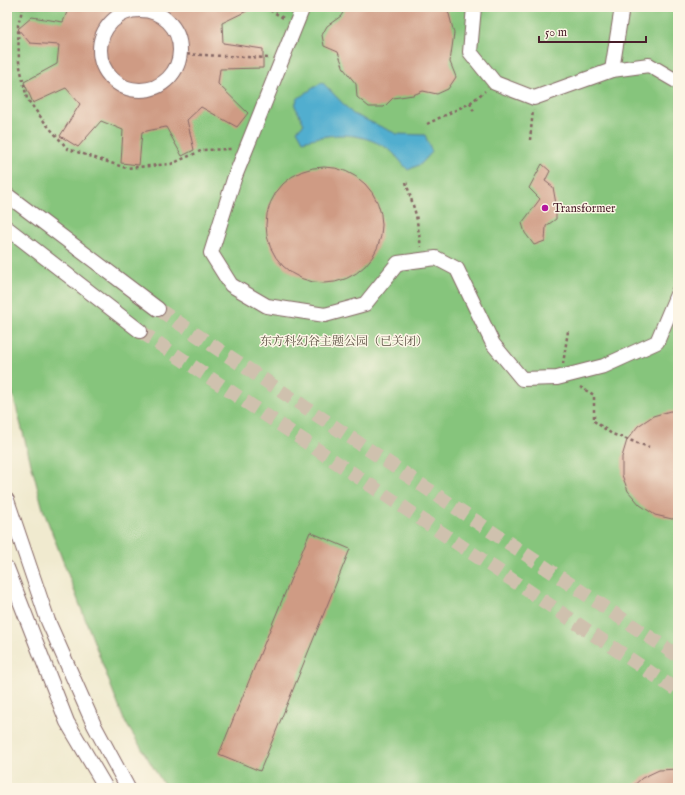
<svg xmlns="http://www.w3.org/2000/svg" width="685" height="795" font-family="'IM FELL English','Noto Serif SC',serif">
	<style>
		.green { fill: #86c57c; stroke: #687254 }
		.water { fill: #51aecf; stroke: #4e667d }
		.building { fill: #cf9b84 }
		.lines { fill: none; stroke-linecap: round; stroke-linejoin: round }
		.minor-tunnel { stroke: #cfc1ae; stroke-width: 14; stroke-dasharray: 14 7; stroke-linecap: butt }
		.minor-casing { stroke: #846664; stroke-width: 16 }
		.path { stroke: #846664; stroke-width: 2.5; stroke-dasharray: 3 3; stroke-linecap: butt }
		.minor { stroke: #fff; stroke-width: 14 }
		.poi-dot { fill: #b5179e; stroke: #fcf5e5; stroke-width: 1.5 }
		.labels { text-anchor: middle; stroke-width: 3; stroke-linejoin: round; paint-order: stroke }
		.poi-label { font-size: 12px; fill: #4a1f2b; stroke: #fcf5e5; text-anchor: start }
		.park-label { font-size: 12px; fill: #5c5143; stroke: #fcf5e5 }
	</style>
	<rect width="100%" height="100%" fill="#fcf5e5"/>
	<filter id="ink" filterUnits="userSpaceOnUse"><feTurbulence type="fractalNoise" baseFrequency=".025" numOctaves="2"/><feDisplacementMap in="SourceGraphic" scale="8" xChannelSelector="R" yChannelSelector="G"/><feConvolveMatrix kernelMatrix="1 2 1 2 8 2 1 2 1" color-interpolation-filters="sRGB"/></filter>
	<filter id="wash" filterUnits="userSpaceOnUse"><feTurbulence type="fractalNoise" baseFrequency=".012" numOctaves="4" result="noise"/><feDisplacementMap in="SourceGraphic" scale="16" xChannelSelector="R" yChannelSelector="G"/><feGaussianBlur stdDeviation="0.9" result="paint"/><feColorMatrix in="noise" values="0 0 0 0 0 0 0 0 0 0 0 0 0 0 0 0 0 1.4 0 .05"/><feComposite in="paint" operator="in"/></filter>
	<g filter="url(#wash)">
		<rect width="100%" height="100%" fill="#f0eacf"/>
		<!-- green -->
		<path class="green" d="M7,7H678V788H166L124,720L43,509L7,372V173L9,162L7,155Z"/>
		<!-- water -->
		<path class="water" d="M322,82L353,114L397,134L425,135L432,152L421,164L408,170C402,164 395,153 387,148C358,131 334,133 303,141L297,130L304,124L295,106L297,99Z"/>
		<g id="blocks">
			<!-- building -->
			<g class="building">
				<path d="M69,7H255L222,23L223,43L263,49V68L220,69L218,84L248,113L237,127L201,107L187,120L194,150L182,156L166,127L142,132L139,165L121,163L123,130L101,121L78,147L60,136L80,104L66,88L33,103L24,82L57,64L59,45L30,43L18,29L32,17L63,22Z"/>
				<path d="M346,7H444L449,14L454,33L450,62L456,77L448,89L437,94L423,91L413,95L393,98L384,107H369L357,97L356,84L344,69L338,52L324,46L322,35L327,26L341,16Z"/>
				<path d="M542,164L550,171L545,181L553,187L556,204V219L546,226L545,241L534,245L525,233L522,223L540,199L529,188Z"/>
				<circle cx="324" cy="225" r="58"/>
				<path d="M670,411L678,412V518L672,519L655,515L640,505L628,491L622,475V457L627,440L638,426L653,416Z"/>
				<path d="M310,532L350,549L260,771L219,754Z"/>
				<path d="M678,769V788H631L642,778L659,770Z"/>
			</g>
		</g>
	</g>
	<g filter="url(#ink)">
		<use href="#blocks" fill-opacity="0" stroke="#846664" stroke-width="1"/>
		<g class="lines">
			<!-- minor-tunnel -->
			<g class="minor-tunnel">
				<path d="M158,309L678,656"/>
				<path d="M140,331L678,691"/>
			</g>
			<!-- minor casing -->
			<g class="minor-casing">
				<g id="minor">
					<path d="M303,7L234,179L211,253L231,285L267,306L325,315L365,304L398,263L436,258L457,269L493,344L522,379L557,378L604,366L657,342L678,292"/>
					<path d="M474,7L470,52L495,83L534,98L612,70L649,65L678,82"/>
					<circle cx="140" cy="50" r="40"/>
					<path d="M612,70L622,7"/>
					<path d="M7,195L158,309"/>
					<path d="M7,228L140,331"/>
					<path d="M7,500L48,621L94,725L128,788"/>
					<path d="M7,568L67,722L106,788"/>
				</g>
			</g>
			<!-- path -->
			<g class="path">
				<path d="M23,7L18,25L19,62L27,99L46,124L68,149L126,168L171,164L203,150L231,149"/>
				<path d="M265,7L285,19"/>
				<path d="M181,54L268,58"/>
				<path d="M470,103L474,112"/>
				<path d="M427,124L470,103L485,91"/>
				<path d="M530,140L533,110"/>
				<path d="M406,182L416,215L421,247"/>
				<path d="M563,364L568,331"/>
				<path d="M580,387L594,395V421L612,434L649,447"/>
			</g>
			<!-- minor -->
			<use href="#minor" class="minor"/>
		</g>
	</g>
	<!-- markers -->
	<circle class="poi-dot" cx="545" cy="208" r="4"/>
	<g class="labels">
		<!-- poi labels -->
		<g class="poi-label">
			<text x="553" y="212">Transformer</text>
		</g>
		<!-- park labels -->
		<g class="park-label">
			<text x="344" y="345">东方科幻谷主题公园（已关闭）</text>
		</g>
	</g>
	<!-- margin -->
	<rect width="685" height="795" fill="none" stroke="#fcf5e5" stroke-width="24"/>
	<!-- scale -->
	<path d="M539 36v6h107v-6" fill="none" stroke="#4a1f2b" stroke-width="2"/>
	<text x="545" y="36" font-size="12" fill="#4a1f2b" stroke="#fcf5e5" stroke-width="3" paint-order="stroke">50 m</text>
</svg>
